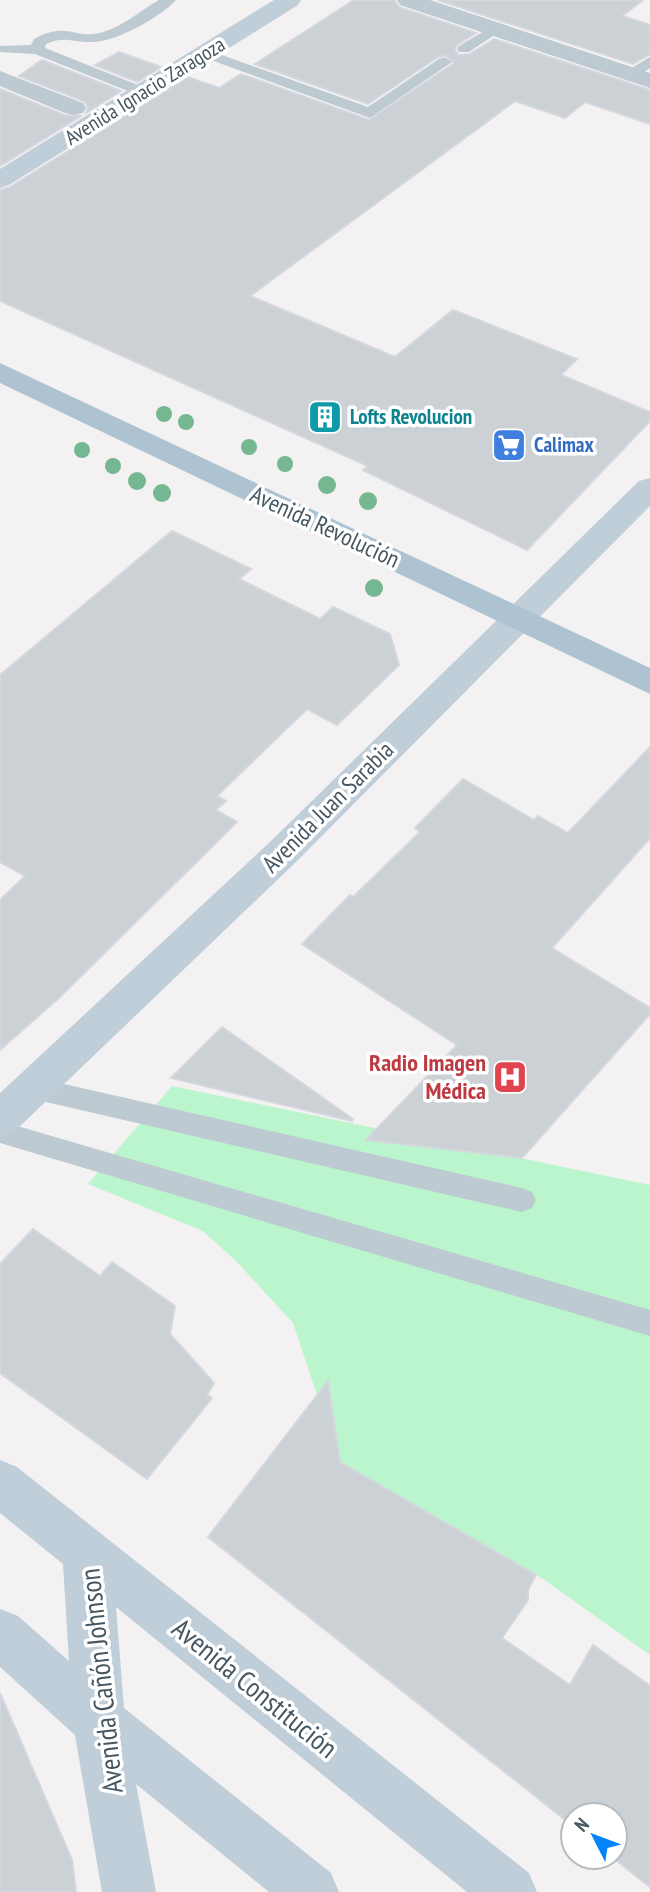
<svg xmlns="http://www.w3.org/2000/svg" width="650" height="1892" font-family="'PT Sans Narrow',sans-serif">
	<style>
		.green { fill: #bbf5cd }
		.building { fill: #ccd1d6; stroke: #d4d7dd; stroke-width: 2 }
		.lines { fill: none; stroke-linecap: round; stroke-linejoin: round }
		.service { fill: #bdcad2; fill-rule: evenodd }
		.pedestrian { fill: #bdcad2; fill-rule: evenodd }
		.tertiary { fill: #bdcad2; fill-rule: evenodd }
		.secondary { fill: #c0ceda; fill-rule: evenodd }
		.primary { fill: #aec3d2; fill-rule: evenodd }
		.tree { fill: #74b790 }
		.labels { text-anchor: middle; stroke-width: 7; stroke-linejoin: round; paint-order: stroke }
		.far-street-label { font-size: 21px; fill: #465761; stroke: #fff }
		.far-culture-label { font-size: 21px; font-weight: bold; fill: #0d838f; stroke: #fff; text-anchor: start }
		.far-shop-label { font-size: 21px; font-weight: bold; fill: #366cbe; stroke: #fff; text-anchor: start }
		.street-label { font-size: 24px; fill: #465761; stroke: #fff }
		.health-label { font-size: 24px; font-weight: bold; fill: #be3a42; stroke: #fff; text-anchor: end }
		.near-street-label { font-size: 28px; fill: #465761; stroke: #fff }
	</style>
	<rect width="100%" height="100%" fill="#f3f1f1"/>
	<!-- green -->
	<path class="green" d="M172,1086L650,1185V1655L543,1579L341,1467L293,1323L236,1261L203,1231L88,1184Z"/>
	<!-- building -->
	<g class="building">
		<path d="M354,0H394L399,7L476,33L457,45L455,50L459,55L470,54L494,39L650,90V124L585,102L565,118L515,101L250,296L395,357L453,310L577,359L561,375L650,412V421L527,550L363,470L368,466L0,301V190L10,187L188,77L219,88L241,74L369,120L454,63L445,55L438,57L368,104L255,64Z"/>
		<path d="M438,0H643L622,16L650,25V54L633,64Z"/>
		<path d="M119,52L161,67L137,82L95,65Z"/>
		<path d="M42,60L121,91L86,113L88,107L84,101L19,76Z"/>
		<path d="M0,89L64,115L81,116L0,166Z"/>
		<path d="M172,531L251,569L239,579L320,619L333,607L390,634L399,665L337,725L307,709L217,796L226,801L216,810L237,822L59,998L0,1050V900L25,876L0,862V675Z"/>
		<path d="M650,747V838L552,948L650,1008V1014L522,1158L366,1140L457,1045L302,944L350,895L353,897L420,832L415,828L463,779L534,820L538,816L568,833Z"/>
		<path d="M222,1027L353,1119L352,1121L171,1078Z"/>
		<path d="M33,1229L100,1276L112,1262L175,1306L170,1334L214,1383L207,1395L212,1398L147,1479L0,1373V1264Z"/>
		<path d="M328,1381L340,1462L536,1575L528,1590V1600L502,1638L570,1685L593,1645L650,1686V1887L612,1857H615V1815H573V1826L208,1537Z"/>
		<path d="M0,1693L72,1860L76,1892H0Z"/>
	</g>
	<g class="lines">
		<!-- service -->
		<g class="service">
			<path d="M159,0H176C161,17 117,41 94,42C75,43 64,35 46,44L45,48L148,89L151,92L148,95H138L35,54L0,52V46L31,45L34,39C67,21 73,39 100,33C121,28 140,11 159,0Z"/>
			<path d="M494,25L499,26L501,29L499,32L469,52H459L457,49L459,46Z"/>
			<path d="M205,49L368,107L439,59L444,57L452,62L370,118L200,56L198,53Z"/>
			<path d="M650,57V68L635,78H625L622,75L625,72Z"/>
			<path d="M33,1077L522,1188L532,1192L536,1200L532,1208L522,1212L33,1099L24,1096L20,1088L24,1080Z"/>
			<path d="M0,1121L650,1310V1336L0,1143Z"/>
		</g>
		<!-- pedestrian -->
		<path class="pedestrian" d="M0,71L83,103L86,108L83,113L74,115L65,113L0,86Z"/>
		<!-- tertiary -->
		<path class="tertiary" d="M397,0H430L650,73V88L400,5Z"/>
		<!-- secondary -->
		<g class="secondary">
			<path d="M274,0H301L298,5L9,185L0,188V169Z"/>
			<path d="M650,478V506L296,862L15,1131L0,1137V1093L270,842L639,481Z"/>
			<path d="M0,1460L17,1467L529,1873L537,1892H467L116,1607L124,1708L331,1873L339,1892H269L136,1784L156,1892H102L75,1735L0,1667V1609L18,1616L69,1661L63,1564L0,1513Z"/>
		</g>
		<!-- primary -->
		<path class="primary" d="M0,363L650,668V694L0,383Z"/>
	</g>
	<!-- trees -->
	<g class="tree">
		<circle cx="164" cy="414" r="8"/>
		<circle cx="186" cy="422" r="8"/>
		<circle cx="249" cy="447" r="8"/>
		<circle cx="82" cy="450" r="8"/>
		<circle cx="285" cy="464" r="8"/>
		<circle cx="113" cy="466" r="8"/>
		<circle cx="137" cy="481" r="9"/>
		<circle cx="327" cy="485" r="9"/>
		<circle cx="162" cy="493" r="9"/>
		<circle cx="368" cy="501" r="9"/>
		<circle cx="374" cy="588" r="9"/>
	</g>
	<!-- icons -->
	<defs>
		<g id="building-square" transform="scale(1.75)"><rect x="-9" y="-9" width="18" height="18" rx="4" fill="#0f9aa8" stroke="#fff"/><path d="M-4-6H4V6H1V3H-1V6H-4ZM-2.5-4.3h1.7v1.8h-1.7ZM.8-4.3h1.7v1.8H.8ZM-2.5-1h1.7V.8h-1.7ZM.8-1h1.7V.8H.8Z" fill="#fff"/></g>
		<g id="supermarket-square" transform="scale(1.75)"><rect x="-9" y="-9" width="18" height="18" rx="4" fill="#3f7fe0" stroke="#fff"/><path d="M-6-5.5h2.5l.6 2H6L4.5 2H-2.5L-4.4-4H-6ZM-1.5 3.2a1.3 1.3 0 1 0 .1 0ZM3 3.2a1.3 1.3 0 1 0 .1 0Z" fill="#fff"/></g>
		<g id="hospital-square" transform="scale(1.75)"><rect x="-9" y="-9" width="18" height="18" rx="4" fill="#e0444e" stroke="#fff"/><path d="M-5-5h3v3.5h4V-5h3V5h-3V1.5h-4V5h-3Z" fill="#fff"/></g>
	</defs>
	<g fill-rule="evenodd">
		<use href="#building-square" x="325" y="417"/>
		<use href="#supermarket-square" x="509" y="445"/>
		<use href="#hospital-square" x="510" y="1077"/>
	</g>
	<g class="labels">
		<!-- far-street labels -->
		<g class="far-street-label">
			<text transform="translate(145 91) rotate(-32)" y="7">Avenida Ignacio Zaragoza</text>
		</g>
		<!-- far-culture labels -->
		<g class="far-culture-label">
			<text x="350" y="424">Lofts Revolucion</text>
		</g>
		<!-- far-shop labels -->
		<g class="far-shop-label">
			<text x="534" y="452">Calimax</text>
		</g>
		<!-- street labels -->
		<g class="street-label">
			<text transform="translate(325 527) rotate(25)" y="8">Avenida Revolución</text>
			<text transform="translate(328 807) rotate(-45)" y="8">Avenida Juan Sarabia</text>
		</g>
		<!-- health labels -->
		<g class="health-label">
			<text x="486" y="1071">Radio Imagen<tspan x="486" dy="28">Médica</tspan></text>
		</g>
		<!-- near-street labels -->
		<g class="near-street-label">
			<text transform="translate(101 1681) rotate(-96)" y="10">Avenida Cañón Johnson</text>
			<text transform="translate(255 1688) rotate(39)" y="10">Avenida Constitución</text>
		</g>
	</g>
	<!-- north arrow -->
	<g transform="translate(594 1836) rotate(312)"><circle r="33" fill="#ffffff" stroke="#b5bcc0" stroke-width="2"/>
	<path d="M0-5L12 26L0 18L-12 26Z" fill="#0484fb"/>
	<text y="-10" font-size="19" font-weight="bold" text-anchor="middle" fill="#465761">N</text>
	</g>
</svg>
